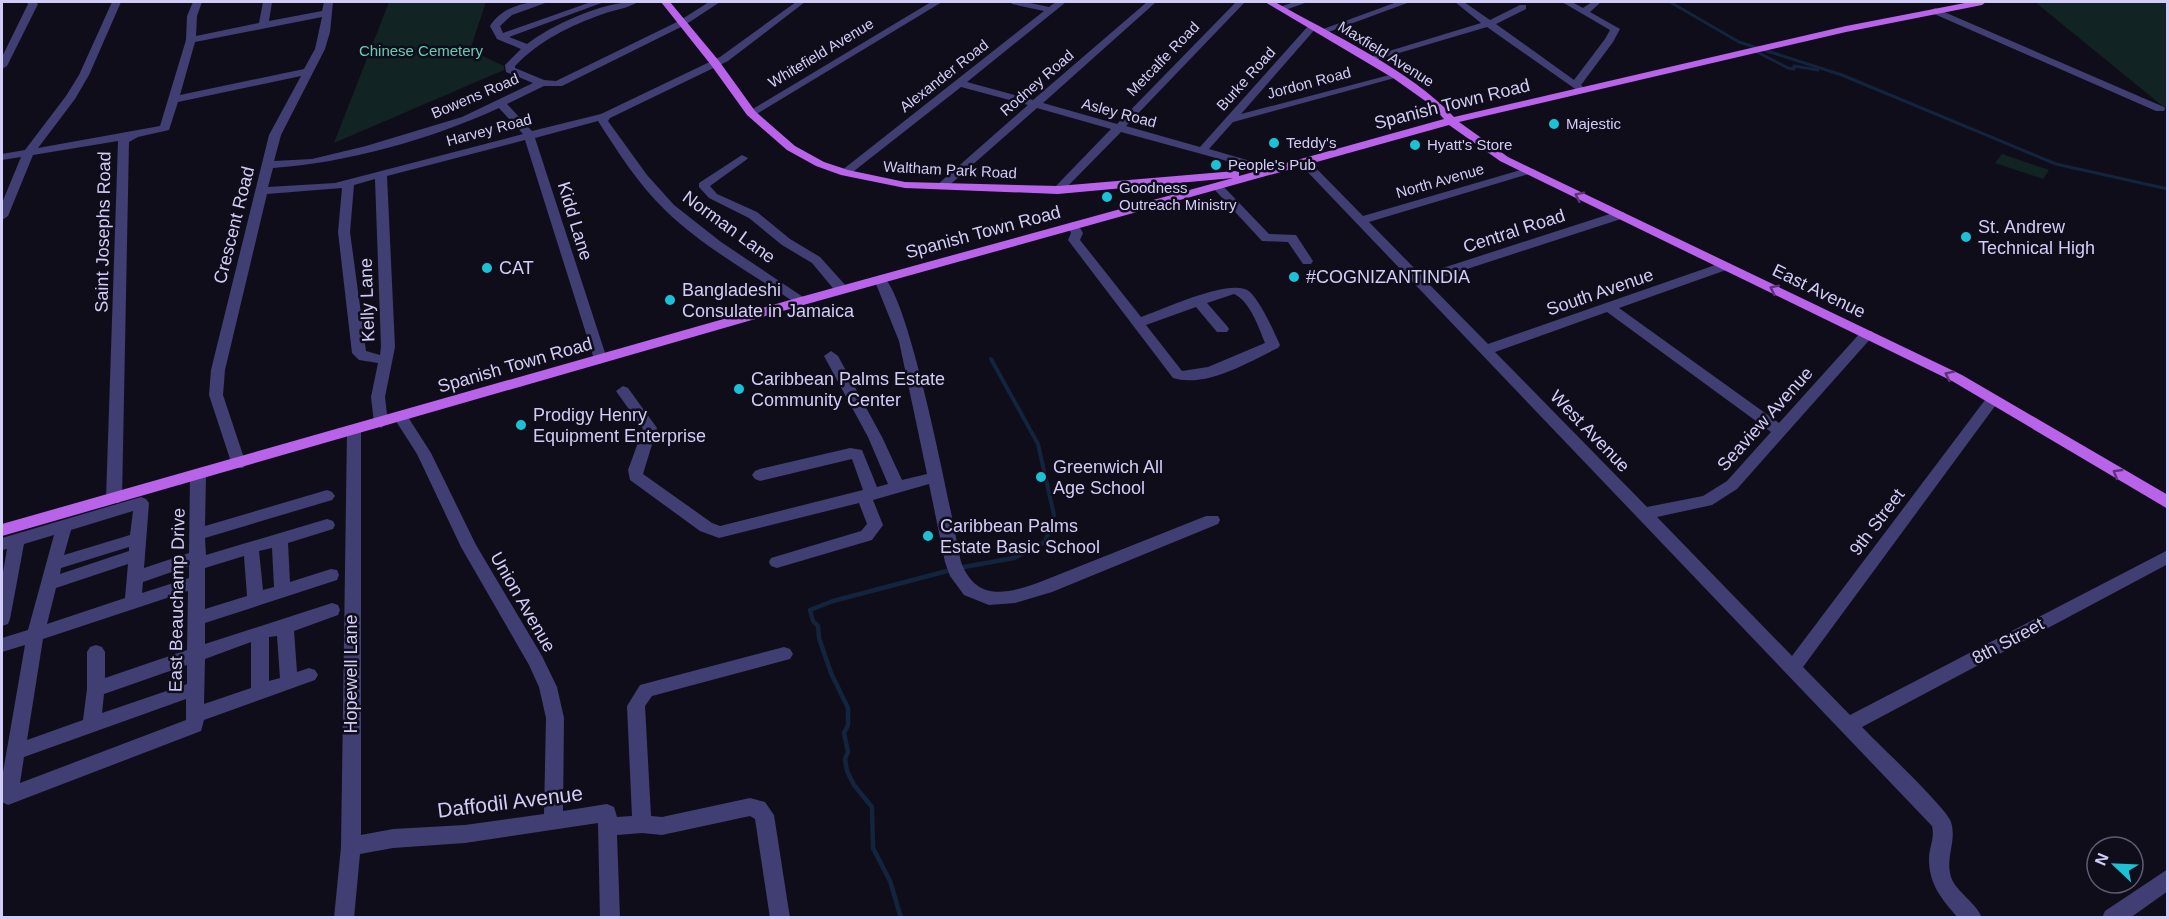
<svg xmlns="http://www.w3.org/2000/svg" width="2169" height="919" font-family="Arial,sans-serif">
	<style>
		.green { fill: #112323 }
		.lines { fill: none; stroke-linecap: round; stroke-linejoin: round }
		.stream-far2 { stroke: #13243e; stroke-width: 3 }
		.stream-far1 { stroke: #13243e; stroke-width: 4 }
		.stream { stroke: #13243e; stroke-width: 4.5 }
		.minor { fill: #413e74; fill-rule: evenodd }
		.major { fill: #b962ea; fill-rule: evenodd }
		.oneway { stroke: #5c3378 }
		.poi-dot { fill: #1cc1d6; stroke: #100d1a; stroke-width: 2 }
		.labels { text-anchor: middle; stroke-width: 5; stroke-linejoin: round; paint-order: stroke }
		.far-park-label { font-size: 15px; fill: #64ceb4; stroke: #100d1a }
		.far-street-label { font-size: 15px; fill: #d2cdf8; stroke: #100d1a }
		.far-poi-label { font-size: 15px; fill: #d2cdf8; stroke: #100d1a; text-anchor: start }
		.street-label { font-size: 18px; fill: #d2cdf8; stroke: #100d1a }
		.poi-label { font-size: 18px; fill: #d2cdf8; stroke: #100d1a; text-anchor: start }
		.near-street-label { font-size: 21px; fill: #d2cdf8; stroke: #100d1a }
	</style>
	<rect width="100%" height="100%" fill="#100d1a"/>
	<!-- green -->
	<g class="green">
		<path d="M389,2H486L470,50L504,66V70L334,143Z"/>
		<path d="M2035,2H2167V109L2165,108Z"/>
		<path d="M2002,154L2049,170L2043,179L1995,163Z"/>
	</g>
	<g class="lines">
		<!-- stream-far2 -->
		<g class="stream-far2">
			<path d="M1670,2L1739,42L1842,75L2056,164L2168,189"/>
			<path d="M1755,51L1788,68L1794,69V66L1818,70"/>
		</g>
		<!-- stream-far1 -->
		<path class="stream-far1" d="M991,359L1038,444L1054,515L1049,530"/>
		<!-- stream -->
		<g class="stream">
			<path d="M958,568L1014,558L1045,542L1050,528"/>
			<path d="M901,918L890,881L873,848L872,807L854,785L847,771L845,759L848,752L844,733L848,725V708L831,673L819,638L818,626L813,621L810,610L833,601L951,570"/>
		</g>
		<!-- minor -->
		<g class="minor">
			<path d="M26,2H36L38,4L7,66L2,69V57L28,4Z"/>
			<path d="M112,2H121L89,75L75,99L38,148L160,126L186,40L187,16L193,2H202L197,16L196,36L259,23L263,2H272L269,21L322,11L324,2H333L330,32L325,49L281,135L274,161L312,159L366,146L462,117L533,83L506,72L505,65L521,49L497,39L490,26C502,7 527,0 548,2L512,15L500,26L503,33L591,2H604L509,37L527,44C551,25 606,0 638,2C629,8 614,10 603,14C569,26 539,41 515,66V68L544,80L556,81L679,21L709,2H720L685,25L562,86H544L507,104L532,131L601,114L720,57L796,2H805L728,61L610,118L608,121L647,175L674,205L721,242L809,301L807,304H797C753,274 704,248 665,210C638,184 618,152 598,121L535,138L607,359L600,364L595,362L525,140L387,176L395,347L385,397L388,423L381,428L374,423L371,397L378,363L359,360L352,353L338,232L342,188L267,194L225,370L223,395L246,464L243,468H233L209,395L211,370L269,135L301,76L178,102L169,130L138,137L129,142L122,499L119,503H109L106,499L118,141L33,155L8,216L2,220V203L21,157L2,160V154L25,150L66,96L79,75ZM322,17L315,49L304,69L180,95L195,42ZM499,108L523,134L335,183L268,187L273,168C346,163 432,139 499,108ZM375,179L381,347L380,355L366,351L350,232L354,185Z"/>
			<path d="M931,2H942L755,115L751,116L746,113Z"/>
			<path d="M1011,2H1025L1049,7L1056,2H1066L967,82L1033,100L1147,2H1156L1043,103L1117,124L1236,2H1245L1126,126L1200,147L1309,25L1317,27L1241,114L1397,73L1402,76L1233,122L1209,149L1275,168L1277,170L1271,173L1121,132L1062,192H1054V188L1111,129L1037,108L945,189H937V185L1028,105L961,87L849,175H841V171L1044,11L1012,4Z"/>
			<path d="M1294,2H1308L1282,11L1277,8Z"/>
			<path d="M1397,2H1410L1323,34L1315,32Z"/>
			<path d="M1455,2H1464L1490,20L1520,5H1526V9L1496,24L1574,80L1605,39L1610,30L1562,2H1572L1583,8L1592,2H1601L1590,12L1620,29L1613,42L1581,85L1586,90L1581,93L1487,27L1372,61L1363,59L1481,23Z"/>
			<path d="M1935,8L2164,107L2165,109L2164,111H2156L1932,13L1930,11Z"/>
			<path d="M742,155L748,158L746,160L710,186L717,194L757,212L790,239L820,257L847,287L848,290L847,293H837L812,263L782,245L749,218L709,198L699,187V183Z"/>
			<path d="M1304,159L1308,160L1363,216L1524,169H1532V173L1369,222L1421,275L1616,212H1624V218L1427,282L1488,344L1721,263H1729L1731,266L1729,269L1619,308L1779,423L1862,331H1872L1874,334L1872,337L1737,489L1712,505L1657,517L1792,656L1988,396H1998L2000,399L1998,402L1803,667L1850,715L2168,550V564L1862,727C1877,743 1946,807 1951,822C1957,841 1945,858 1951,877C1956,892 1976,902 1982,918H1958C1942,899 1929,885 1929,859C1929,847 1935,839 1932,826L1300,164L1298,162ZM1607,312L1771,432L1727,481L1703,496L1647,507L1495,352Z"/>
			<path d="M1217,183L1221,184L1269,234L1296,235L1313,261L1311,264H1303L1288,242L1262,241L1213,188L1211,186Z"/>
			<path d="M1073,222L1077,223L1083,233L1080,240L1141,317C1162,310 1233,276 1250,292C1262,304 1273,330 1280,345L1278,348C1248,362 1207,388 1173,378L1068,240L1071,233L1067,226ZM1234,294C1250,301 1259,328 1265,343L1208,367L1182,371L1146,325L1196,307L1217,332H1227L1229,329L1227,326L1207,303Z"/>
			<path d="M880,275C908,282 953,524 961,562C976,602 1007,594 1040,582L1206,516H1218L1220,520L1218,524L1052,592L1015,603L989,605L964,595L950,576L945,562L929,484L873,500L883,525L872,540L777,568L771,566L769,562L771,558L861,531L867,524L859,503L719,538L700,531L630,480L628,470L643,429L616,391L623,386L628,388L657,428L643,474L712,523L720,526L863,490L852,459L760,481L755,479L752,475L755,471L760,469L850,448L862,450L877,487L888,484L868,437L824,356L831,351L838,356L882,437L902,480L927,474L899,341L874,279Z"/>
			<path d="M401,413L406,414L431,453L476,545L542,656L557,687L564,718L563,811L607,804L614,807L617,817L632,816L627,706L640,685L784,647L790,649L793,654L790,659L652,696L645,706L651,816L662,817L750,798L765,802L774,815L790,918H770L755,819L750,816L662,835L642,833L617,835L620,918H600L598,823L465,843L393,848L360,854L354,918H334L341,847L347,431L349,427L354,426L361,431V835L393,829L465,825L544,814L546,718L539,687L529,665L461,547L417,454L394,418Z"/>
			<path d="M198,469L203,471L206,475L205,526L327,490L332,492L335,496L332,500L205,538L206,555L327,519L333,521L335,525L333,529L288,543L290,582L331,569L337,570L339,575L337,580L205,623V644L332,603L338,605L340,610L338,615L294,631L297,672L309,668L315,670L318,675L315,680L204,720L201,731L8,805L2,802V778L25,645L2,652V638L28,630L54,535L24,544L10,619L8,624L2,626V578L7,549L2,550V538L141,497L146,499L149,503L144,568L189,553L190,475L193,471ZM133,511L130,535L64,555L71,530ZM129,547V551L60,574L61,568ZM272,548L274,587L263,590L259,551ZM244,556L247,596L205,609V568ZM128,564L125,598L47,624L56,588ZM189,566V578L142,593L143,582ZM188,591L187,650L105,678V652L102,647L96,645L90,647L87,652V689L83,720L27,740L43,639ZM277,636L280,678L269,681V637ZM251,642V688L204,704L205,659ZM187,665V684L102,713L104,694ZM186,699V720L20,783L24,757Z"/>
			<path d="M2168,869V891L2130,918H2102L2105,911Z"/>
		</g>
		<!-- major -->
		<path class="major" d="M661,2H670L719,61L755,111L795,146L824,162L848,170L905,182L1058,186L1235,171L1239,172V176L1444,119L1431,105L1393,78L1265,2H1275C1331,34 1411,70 1454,117L1846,26L1970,2H1986L1982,5L1846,32L1459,122L1508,157L1962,375L2168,495V509L1952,381L1500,161L1449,125L807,304L2,536V524L797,298L1233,178L1058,194L905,188L841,175L816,166L787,150L747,115L711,65Z"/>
	</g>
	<!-- one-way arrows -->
	<defs><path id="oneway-chevron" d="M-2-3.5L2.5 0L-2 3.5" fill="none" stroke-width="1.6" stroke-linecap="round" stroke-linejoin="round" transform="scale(1.5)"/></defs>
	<g class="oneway">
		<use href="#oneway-chevron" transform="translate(1579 196) rotate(-154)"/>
		<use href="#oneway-chevron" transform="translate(1774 289) rotate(-154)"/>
		<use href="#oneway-chevron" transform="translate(1949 375) rotate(-154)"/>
		<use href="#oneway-chevron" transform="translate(2117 473) rotate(-149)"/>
	</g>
	<!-- markers -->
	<g class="poi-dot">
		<circle cx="1554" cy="124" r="6"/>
		<circle cx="1274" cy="143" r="6"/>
		<circle cx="1415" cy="145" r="6"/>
		<circle cx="1216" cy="165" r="6"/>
		<circle cx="1107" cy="197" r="6"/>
		<circle cx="1966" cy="237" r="6"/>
		<circle cx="487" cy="268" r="6"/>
		<circle cx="1294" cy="277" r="6"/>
		<circle cx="670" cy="300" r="6"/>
		<circle cx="739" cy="389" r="6"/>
		<circle cx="521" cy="425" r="6"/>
		<circle cx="1041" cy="477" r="6"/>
		<circle cx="928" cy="536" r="6"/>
	</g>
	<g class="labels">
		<!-- far-park labels -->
		<g class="far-park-label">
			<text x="421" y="56">Chinese Cemetery</text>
		</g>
		<!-- far-street labels -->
		<g class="far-street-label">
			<text transform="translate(821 53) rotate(-31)" y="5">Whitefield Avenue</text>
			<text transform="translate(1386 54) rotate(32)" y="5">Maxfield Avenue</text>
			<text transform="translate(1163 59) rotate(-46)" y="5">Metcalfe Road</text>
			<text transform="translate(944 76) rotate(-38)" y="5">Alexander Road</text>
			<text transform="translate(1246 79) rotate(-48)" y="5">Burke Road</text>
			<text transform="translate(1037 83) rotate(-41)" y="5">Rodney Road</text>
			<text transform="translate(1309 83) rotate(-15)" y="5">Jordon Road</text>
			<text transform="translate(475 96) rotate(-23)" y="5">Bowens Road</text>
			<text transform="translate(1119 113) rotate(15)" y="5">Asley Road</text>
			<text transform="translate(489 130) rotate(-15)" y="5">Harvey Road</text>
			<text transform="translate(950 170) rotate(3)" y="5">Waltham Park Road</text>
			<text transform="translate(1440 181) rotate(-16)" y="5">North Avenue</text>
		</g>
		<!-- far-poi labels -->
		<g class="far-poi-label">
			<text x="1566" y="129">Majestic</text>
			<text x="1286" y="148">Teddy's</text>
			<text x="1427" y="150">Hyatt's Store</text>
			<text x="1228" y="170">People's Pub</text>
			<text x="1119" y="193">Goodness<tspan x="1119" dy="17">Outreach Ministry</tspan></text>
		</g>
		<!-- street labels -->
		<g class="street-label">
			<text transform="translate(1452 104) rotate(-14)" y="6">Spanish Town Road</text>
			<text transform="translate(575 221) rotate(73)" y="6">Kidd Lane</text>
			<text transform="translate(234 225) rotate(-76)" y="6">Crescent Road</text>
			<text transform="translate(729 227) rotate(36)" y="6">Norman Lane</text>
			<text transform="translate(1514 231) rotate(-18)" y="6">Central Road</text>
			<text transform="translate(103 232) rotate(-89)" y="6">Saint Josephs Road</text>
			<text transform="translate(983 232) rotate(-15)" y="6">Spanish Town Road</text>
			<text transform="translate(1819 291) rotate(26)" y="6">East Avenue</text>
			<text transform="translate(1600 292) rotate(-19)" y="6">South Avenue</text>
			<text transform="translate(367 300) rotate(-92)" y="6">Kelly Lane</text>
			<text transform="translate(515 365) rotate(-16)" y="6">Spanish Town Road</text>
			<text transform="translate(1765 419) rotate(-48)" y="6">Seaview Avenue</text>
			<text transform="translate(1590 431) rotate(46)" y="6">West Avenue</text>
			<text transform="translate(1877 522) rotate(-53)" y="6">9th Street</text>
			<text transform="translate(177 600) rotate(-89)" y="6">East Beauchamp Drive</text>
			<text transform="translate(523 602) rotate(60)" y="6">Union Avenue</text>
			<text transform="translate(2008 641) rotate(-28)" y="6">8th Street</text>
			<text transform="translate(351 674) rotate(-90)" y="6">Hopewell Lane</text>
		</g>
		<!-- poi labels -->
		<g class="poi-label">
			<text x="1978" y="233">St. Andrew<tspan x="1978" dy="21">Technical High</tspan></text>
			<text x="499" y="274">CAT</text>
			<text x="1306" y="283">#COGNIZANTINDIA</text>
			<text x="682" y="296">Bangladeshi<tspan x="682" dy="21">Consulate in Jamaica</tspan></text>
			<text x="751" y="385">Caribbean Palms Estate<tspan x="751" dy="21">Community Center</tspan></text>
			<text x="533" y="421">Prodigy Henry<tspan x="533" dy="21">Equipment Enterprise</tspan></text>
			<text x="1053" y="473">Greenwich All<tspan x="1053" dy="21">Age School</tspan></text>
			<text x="940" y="532">Caribbean Palms<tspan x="940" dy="21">Estate Basic School</tspan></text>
		</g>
		<!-- near-street labels -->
		<g class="near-street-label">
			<text transform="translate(510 802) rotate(-7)" y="7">Daffodil Avenue</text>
		</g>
	</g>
	<!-- border -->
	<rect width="2169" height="919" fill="none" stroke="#d2cdf8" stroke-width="6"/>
	<!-- north arrow -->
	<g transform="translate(2115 865) rotate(293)"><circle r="28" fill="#100d1a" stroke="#5e5a73" stroke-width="1.5"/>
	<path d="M0-4.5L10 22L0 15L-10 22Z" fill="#1cc1d6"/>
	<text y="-9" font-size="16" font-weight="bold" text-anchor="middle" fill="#d2cdf8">N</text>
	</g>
</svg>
